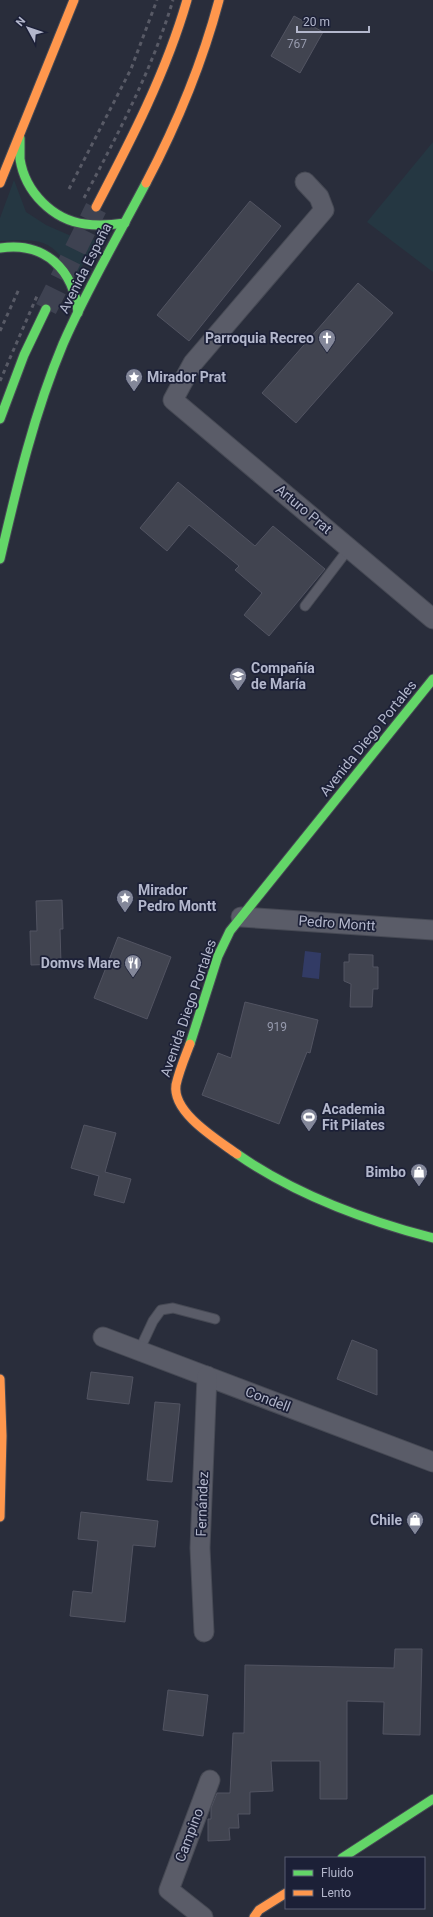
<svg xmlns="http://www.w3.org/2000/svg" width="433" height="1917" font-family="Roboto,sans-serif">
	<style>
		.green { fill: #253742 }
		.water { fill: #323b65 }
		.building { fill: #414450; stroke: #525462 }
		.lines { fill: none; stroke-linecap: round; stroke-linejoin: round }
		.primary-tunnel { stroke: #3e4251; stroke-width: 22; stroke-dasharray: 22 11; stroke-linecap: butt }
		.lane-casing { stroke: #464954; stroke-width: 11 }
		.street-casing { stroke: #464954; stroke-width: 21 }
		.fast-casing { stroke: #464954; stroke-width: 11 }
		.slow-casing { stroke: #464954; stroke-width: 11 }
		.lane { stroke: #5a5c68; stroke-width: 9 }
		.street { stroke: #5a5c68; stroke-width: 19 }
		.fast { stroke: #63d668; stroke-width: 9 }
		.slow { stroke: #ff974d; stroke-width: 9 }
		.rail { stroke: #585a66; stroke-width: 3; stroke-dasharray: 4 4; stroke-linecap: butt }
		.labels { text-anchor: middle; stroke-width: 3.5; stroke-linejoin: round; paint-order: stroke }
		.number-label { font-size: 12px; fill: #969aad }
		.street-label { font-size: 14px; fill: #b3b7cc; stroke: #1c2037 }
		.poi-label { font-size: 14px; font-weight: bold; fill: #b3b7cc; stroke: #1c2037; text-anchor: end }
	</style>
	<rect width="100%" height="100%" fill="#292d3b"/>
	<!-- green -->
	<g class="green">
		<path d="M433,142V272L367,222Z"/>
		<path d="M14,180L26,212L46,225L76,238L97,240L76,277C51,239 44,239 0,241V218Z"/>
	</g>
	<!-- water -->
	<path class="water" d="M305,951L321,953L319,979L302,977Z"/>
	<!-- building -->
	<g class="building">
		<path d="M294,16L323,32L300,73L271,56Z"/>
		<path d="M250,201L281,226L189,341L157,315Z"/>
		<path d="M358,283L393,313L296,423L262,393Z"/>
		<path d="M178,482L255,546L273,526L325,569L269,636L244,615L262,593L235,570L239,566L189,525L167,551L140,528Z"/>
		<path d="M62,900L63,929H60L61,964L31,965L30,931H37L36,901Z"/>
		<path d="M118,937L171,957L147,1019L94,998Z"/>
		<path d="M349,954L373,955V967H378V989H373L372,1007H350L351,984L344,981V962H349Z"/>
		<path d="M245,1002L318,1020L310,1053L307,1052L279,1124L202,1095L218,1053L231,1058Z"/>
		<path d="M84,1125L116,1133L105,1172L131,1179L124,1203L94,1195L99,1176L71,1168Z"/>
		<path d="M352,1340L377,1350V1395L337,1379Z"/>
		<path d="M91,1372L133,1377L129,1404L87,1399Z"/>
		<path d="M155,1402L180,1404L172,1482L147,1480Z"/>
		<path d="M81,1512L158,1521L155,1547L133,1545L125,1622L70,1616L73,1591L92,1593L98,1541L78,1539Z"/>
		<path d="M395,1649H422L420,1735L383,1734L384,1702L347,1701V1799H320V1761H271L273,1791L250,1792V1814H238L239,1828H229L230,1840L208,1841V1819H211V1808L217,1793H230L233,1733H244L245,1665L394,1668Z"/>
		<path d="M168,1690L208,1695L203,1736L163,1730Z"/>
	</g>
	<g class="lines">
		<!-- primary-tunnel -->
		<path class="primary-tunnel" d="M46,309L96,208"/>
		<!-- lane casing -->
		<g class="lane-casing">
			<g id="lane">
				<path d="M305,606L350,547"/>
				<path d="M139,1351L153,1321L161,1310L173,1308L215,1319"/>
			</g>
		</g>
		<!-- street casing -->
		<g class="street-casing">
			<g id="street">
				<path d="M305,182L319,197L324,210L193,363L173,400L433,619"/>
				<path d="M241,917L433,930"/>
				<path d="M103,1337L433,1462"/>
				<path d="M204,1632L200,1548L207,1376"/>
				<path d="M203,1917L169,1890L210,1780"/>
			</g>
		</g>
		<!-- fast casing -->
		<g class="fast-casing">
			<g id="fast">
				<path d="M20,138C20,145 20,152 20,159C25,192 53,220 85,224C99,226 111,225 125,223"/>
				<path d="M0,248C45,241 74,270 78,313"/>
				<path d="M0,419L24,355L46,309"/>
				<path d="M0,559C17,486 34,413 63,344C87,289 118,236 146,183"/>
				<path d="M190,1044L218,956L230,931L433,679"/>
				<path d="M237,1154C296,1195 364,1220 433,1238"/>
				<path d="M342,1858L433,1799"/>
			</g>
		</g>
		<!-- slow casing -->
		<g class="slow-casing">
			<g id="slow">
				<path d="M0,183L74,0"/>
				<path d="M146,183C177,124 202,64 219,0"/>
				<path d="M96,207C131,140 166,73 187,0"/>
				<path d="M190,1044C185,1057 179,1071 176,1085C172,1113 218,1140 237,1154"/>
				<path d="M0,1379L2,1436L0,1517"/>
				<path d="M254,1917L259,1910L286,1893"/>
			</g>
		</g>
		<!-- lane -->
		<use href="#lane" class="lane"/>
		<!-- street -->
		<use href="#street" class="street"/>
		<!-- fast -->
		<use href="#fast" class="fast"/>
		<!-- slow -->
		<use href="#slow" class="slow"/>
		<!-- rail -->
		<g class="rail">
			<path d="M69,189L131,69L157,0"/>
			<path d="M84,198C118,134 152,70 173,0"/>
			<path d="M0,331L19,289"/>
			<path d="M0,381L37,296"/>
		</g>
	</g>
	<!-- icons -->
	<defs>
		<g id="church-pin" transform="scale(0.9)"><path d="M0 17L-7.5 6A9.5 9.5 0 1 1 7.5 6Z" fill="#838799" stroke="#1c2037"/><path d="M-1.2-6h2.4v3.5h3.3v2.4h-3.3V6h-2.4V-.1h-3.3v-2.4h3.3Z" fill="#fff"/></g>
		<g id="sight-pin" transform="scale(0.9)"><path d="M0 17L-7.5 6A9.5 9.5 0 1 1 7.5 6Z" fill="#838799" stroke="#1c2037"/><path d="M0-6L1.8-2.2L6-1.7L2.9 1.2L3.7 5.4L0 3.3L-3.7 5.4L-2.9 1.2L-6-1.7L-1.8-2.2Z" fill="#fff"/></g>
		<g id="school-pin" transform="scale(0.9)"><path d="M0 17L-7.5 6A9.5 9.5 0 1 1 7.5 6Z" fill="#838799" stroke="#1c2037"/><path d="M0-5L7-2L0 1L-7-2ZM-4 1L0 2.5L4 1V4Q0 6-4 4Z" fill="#fff"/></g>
		<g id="restaurant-pin" transform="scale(0.9)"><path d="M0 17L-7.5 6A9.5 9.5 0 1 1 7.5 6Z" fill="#838799" stroke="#1c2037"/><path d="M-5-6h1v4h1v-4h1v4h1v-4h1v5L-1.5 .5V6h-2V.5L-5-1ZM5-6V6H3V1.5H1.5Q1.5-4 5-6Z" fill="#fff"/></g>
		<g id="stadium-pin" transform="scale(0.9)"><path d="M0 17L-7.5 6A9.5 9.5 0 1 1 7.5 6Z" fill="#838799" stroke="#1c2037"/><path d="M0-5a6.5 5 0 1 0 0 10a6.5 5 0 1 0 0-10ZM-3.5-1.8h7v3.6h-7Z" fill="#fff"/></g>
		<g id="shop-pin" transform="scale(0.9)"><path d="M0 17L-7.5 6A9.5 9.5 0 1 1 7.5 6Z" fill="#838799" stroke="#1c2037"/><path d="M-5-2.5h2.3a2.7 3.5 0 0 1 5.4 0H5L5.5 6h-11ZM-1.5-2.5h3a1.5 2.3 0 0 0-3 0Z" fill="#fff"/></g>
	</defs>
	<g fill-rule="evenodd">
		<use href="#church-pin" x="327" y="338"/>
		<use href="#sight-pin" x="134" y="377"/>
		<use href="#school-pin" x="238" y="676"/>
		<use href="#sight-pin" x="125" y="898"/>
		<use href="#restaurant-pin" x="133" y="963"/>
		<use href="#stadium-pin" x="309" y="1117"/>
		<use href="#shop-pin" x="419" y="1172"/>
		<use href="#shop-pin" x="415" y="1520"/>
	</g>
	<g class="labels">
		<!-- number labels -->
		<g class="number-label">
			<text x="297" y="48">767</text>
			<text x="277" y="1031">919</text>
		</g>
		<!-- street labels -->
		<g class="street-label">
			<text transform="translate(85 268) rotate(-63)" y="5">Avenida España</text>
			<text transform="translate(304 509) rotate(40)" y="5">Arturo Prat</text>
			<text transform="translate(368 738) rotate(-51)" y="5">Avenida Diego Portales</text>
			<text transform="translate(337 923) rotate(4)" y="5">Pedro Montt</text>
			<text transform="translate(188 1008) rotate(-71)" y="5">Avenida Diego Portales</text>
			<text transform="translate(268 1399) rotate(21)" y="5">Condell</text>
			<text transform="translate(202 1504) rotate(-88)" y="5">Fernández</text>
			<text transform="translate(189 1835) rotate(-69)" y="5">Campino</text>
		</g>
		<!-- poi labels -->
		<g class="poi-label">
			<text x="314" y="343">Parroquia Recreo</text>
			<text x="147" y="382" text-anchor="start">Mirador Prat</text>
			<text x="251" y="673" text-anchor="start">Compañía<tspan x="251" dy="16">de María</tspan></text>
			<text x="138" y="895" text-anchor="start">Mirador<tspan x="138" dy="16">Pedro Montt</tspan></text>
			<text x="120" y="968">Domvs Mare</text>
			<text x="322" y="1114" text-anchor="start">Academia<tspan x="322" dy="16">Fit Pilates</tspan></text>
			<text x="406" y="1177">Bimbo</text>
			<text x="402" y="1525">Chile</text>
		</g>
	</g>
	<!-- legend -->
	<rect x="285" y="1857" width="140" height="52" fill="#1c2037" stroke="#585c73"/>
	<rect x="293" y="1870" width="20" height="6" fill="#63d668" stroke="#585c73"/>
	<text x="321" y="1877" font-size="12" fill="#b3b7cc">Fluido</text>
	<rect x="293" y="1890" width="20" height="6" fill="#ff974d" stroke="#585c73"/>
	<text x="321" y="1897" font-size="12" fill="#b3b7cc">Lento</text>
	<!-- north arrow -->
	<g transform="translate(28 28) rotate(310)" stroke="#1c2037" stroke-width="3" paint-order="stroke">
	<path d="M0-3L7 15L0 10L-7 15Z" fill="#b3b7cc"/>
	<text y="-6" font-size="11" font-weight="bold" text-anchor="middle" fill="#b3b7cc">N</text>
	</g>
	<!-- scale -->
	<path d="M297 26v6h72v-6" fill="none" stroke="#b3b7cc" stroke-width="2"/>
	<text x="303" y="26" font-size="12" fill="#b3b7cc" stroke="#1c2037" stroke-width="3" paint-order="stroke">20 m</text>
</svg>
